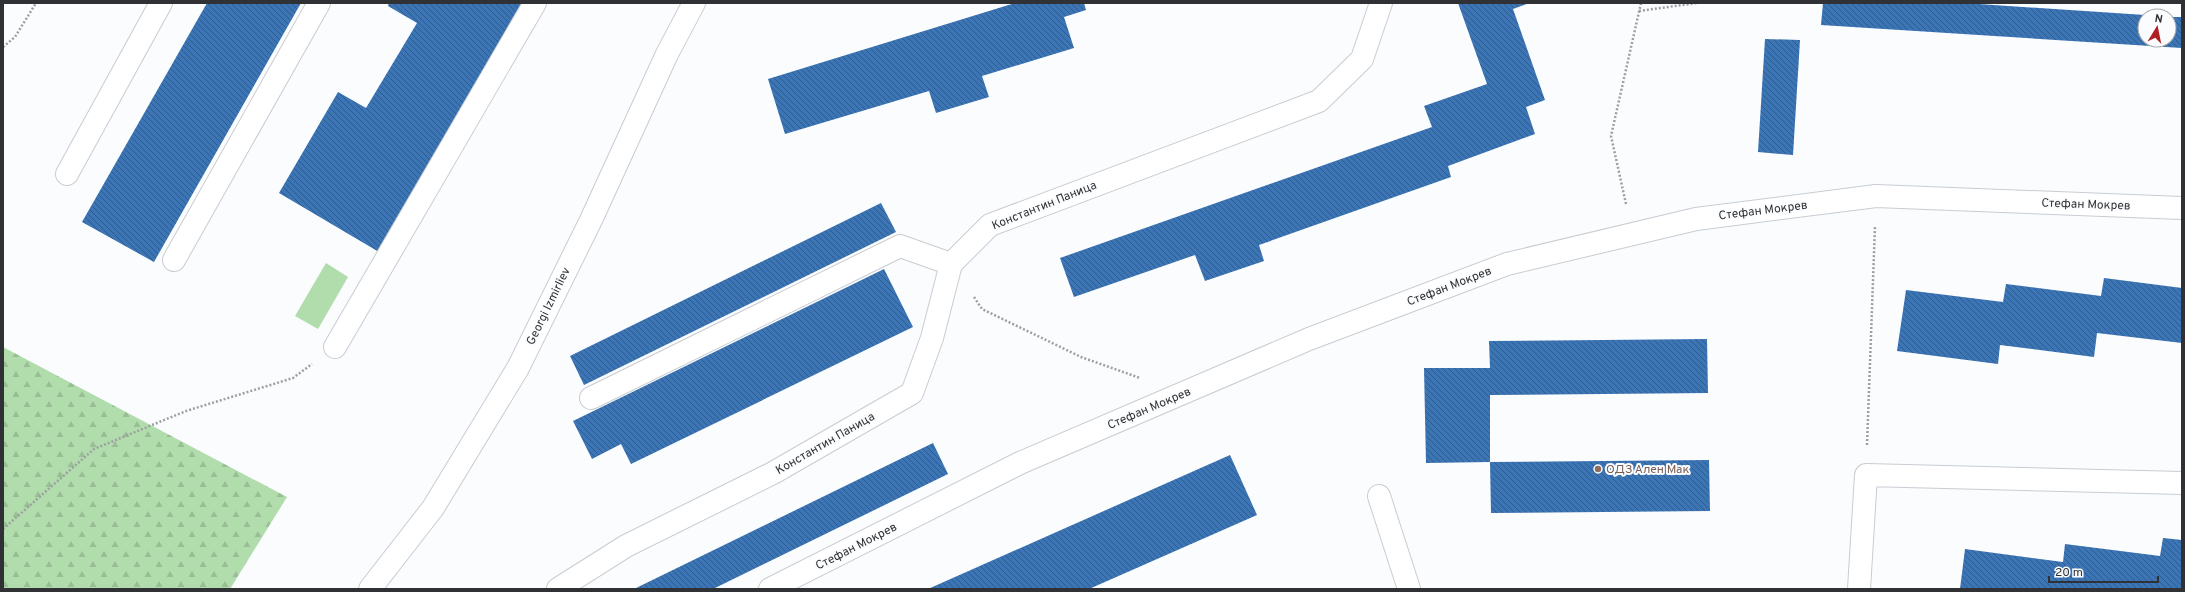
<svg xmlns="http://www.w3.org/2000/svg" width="2185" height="592" font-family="Overpass,sans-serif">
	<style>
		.forest { fill: url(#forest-firs) }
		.green { fill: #b1dcac }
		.building { fill: url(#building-back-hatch) }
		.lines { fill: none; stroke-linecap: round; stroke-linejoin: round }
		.minor-casing { stroke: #c8cdd3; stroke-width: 24 }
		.path { stroke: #9d9fa1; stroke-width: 2.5; stroke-dasharray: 2 2; stroke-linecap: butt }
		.minor { stroke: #fff; stroke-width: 22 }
		.education-dot { fill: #8d6e63; stroke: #fafcfe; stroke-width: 1.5 }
		.labels { text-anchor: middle; stroke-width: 4; stroke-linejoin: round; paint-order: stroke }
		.street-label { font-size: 12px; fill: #2f3134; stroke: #fafcfe }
		.education-label { font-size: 12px; fill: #785e54; stroke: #fafcfe; text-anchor: start }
	</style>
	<defs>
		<pattern id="forest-firs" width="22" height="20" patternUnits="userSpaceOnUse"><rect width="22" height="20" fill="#b1dcac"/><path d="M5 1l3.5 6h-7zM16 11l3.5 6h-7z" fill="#99bd95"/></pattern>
		<pattern id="building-back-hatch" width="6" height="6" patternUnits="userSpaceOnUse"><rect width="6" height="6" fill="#3c75b6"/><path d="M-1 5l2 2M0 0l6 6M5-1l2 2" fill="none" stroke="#305c8c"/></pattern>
	</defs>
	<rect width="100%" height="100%" fill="#fafcfe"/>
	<!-- forest -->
	<path class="forest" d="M3,347L287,497L230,589H3Z"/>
	<!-- green -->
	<path class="green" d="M326,263L348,277L318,329L295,316Z"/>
	<!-- building -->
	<g class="building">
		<path d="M207,3H301L154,262L82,222Z"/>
		<path d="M389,3H524L379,252L279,193L338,92L366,108L417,23L388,6Z"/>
		<path d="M1015,3H1084L1086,10L1064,17L1074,48L982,76L989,97L936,113L929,91L785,134L768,79Z"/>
		<path d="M1458,3H1529L1513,9L1545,100L1526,107L1535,134L1448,166L1451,177L1259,245L1264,261L1205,281L1195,255L1074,297L1060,258L1432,127L1424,106L1487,84Z"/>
		<path d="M1823,3H1964L2145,15V40H2169V17H2182V48L1821,25Z"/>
		<path d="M1765,39L1800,40L1793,155L1758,152Z"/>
		<path d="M881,203L896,232L584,385L570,356Z"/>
		<path d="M884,269L913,327L631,464L621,444L592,459L573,421Z"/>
		<path d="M2104,278L2182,288V343L2097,333L2094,357L2000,345L1998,364L1897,351L1906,290L2003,302L2006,284L2101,296Z"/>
		<path d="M1707,339L1708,393L1490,395V462L1426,463L1424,368H1490L1489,341Z"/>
		<path d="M933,443L948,474L713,589H634Z"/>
		<path d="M1230,455L1257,515L1089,589H928Z"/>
		<path d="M1709,460L1710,511L1491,513L1490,462Z"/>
		<path d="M2163,538L2182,540V589H1960L1965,549L2063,562L2065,544L2160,556Z"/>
	</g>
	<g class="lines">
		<!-- minor casing -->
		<g class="minor-casing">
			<g id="minor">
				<path d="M67,174L161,3"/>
				<path d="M174,260L319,3"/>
				<path d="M335,347L535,3"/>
				<path d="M591,398L900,246L951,264"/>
				<path d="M1379,496L1409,589"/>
				<path d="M370,589L433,508L518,368L591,220L667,54L694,3"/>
				<path d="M558,589L626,546L773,473L912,393L932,338L951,264L990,225L1319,101L1362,59L1381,3"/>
				<path d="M770,589L1020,463L1309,339L1507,264L1696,219L1876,196L2182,208"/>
				<path d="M1859,589L1866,475L2182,483"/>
			</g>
		</g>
		<!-- path -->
		<g class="path">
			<path d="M1639,11L1697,3"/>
			<path d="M3,47L15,37L36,3"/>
			<path d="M1626,204L1611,136L1641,3"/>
			<path d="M974,297L982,309L1081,357L1140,378"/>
			<path d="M1867,445L1875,226"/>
			<path d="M3,529L94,449L186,411L293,378L312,364"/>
		</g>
		<!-- minor -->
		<use href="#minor" class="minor"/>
	</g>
	<!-- markers -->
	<circle class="education-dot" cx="1598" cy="469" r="4"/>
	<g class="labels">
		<!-- street labels -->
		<g class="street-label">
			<text transform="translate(2086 204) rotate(2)" y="4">Стефан Мокрев</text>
			<text transform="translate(1044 205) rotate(-22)" y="4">Константин Паница</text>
			<text transform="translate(1763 210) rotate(-7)" y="4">Стефан Мокрев</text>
			<text transform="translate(1449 286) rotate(-21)" y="4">Стефан Мокрев</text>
			<text transform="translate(548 306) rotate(-64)" y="4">Georgi Izmirliev</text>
			<text transform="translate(1149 408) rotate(-23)" y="4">Стефан Мокрев</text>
			<text transform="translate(825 443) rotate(-30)" y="4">Константин Паница</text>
			<text transform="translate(856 546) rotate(-27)" y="4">Стефан Мокрев</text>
		</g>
		<!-- education labels -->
		<g class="education-label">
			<text x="1606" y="473">ОДЗ Ален Мак</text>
		</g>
	</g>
	<!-- border -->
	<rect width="2185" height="592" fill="none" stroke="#2f3134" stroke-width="8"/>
	<!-- north arrow -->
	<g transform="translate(2157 28) rotate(10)"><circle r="19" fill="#fafcfe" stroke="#a9abad"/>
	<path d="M0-3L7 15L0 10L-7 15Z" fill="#b01e25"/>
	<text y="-6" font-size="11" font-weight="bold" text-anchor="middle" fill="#2f3134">N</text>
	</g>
	<!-- scale -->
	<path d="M2049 576v6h109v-6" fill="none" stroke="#2f3134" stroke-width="2"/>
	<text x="2055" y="576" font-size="12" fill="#2f3134" stroke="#fafcfe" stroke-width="3" paint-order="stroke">20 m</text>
</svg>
